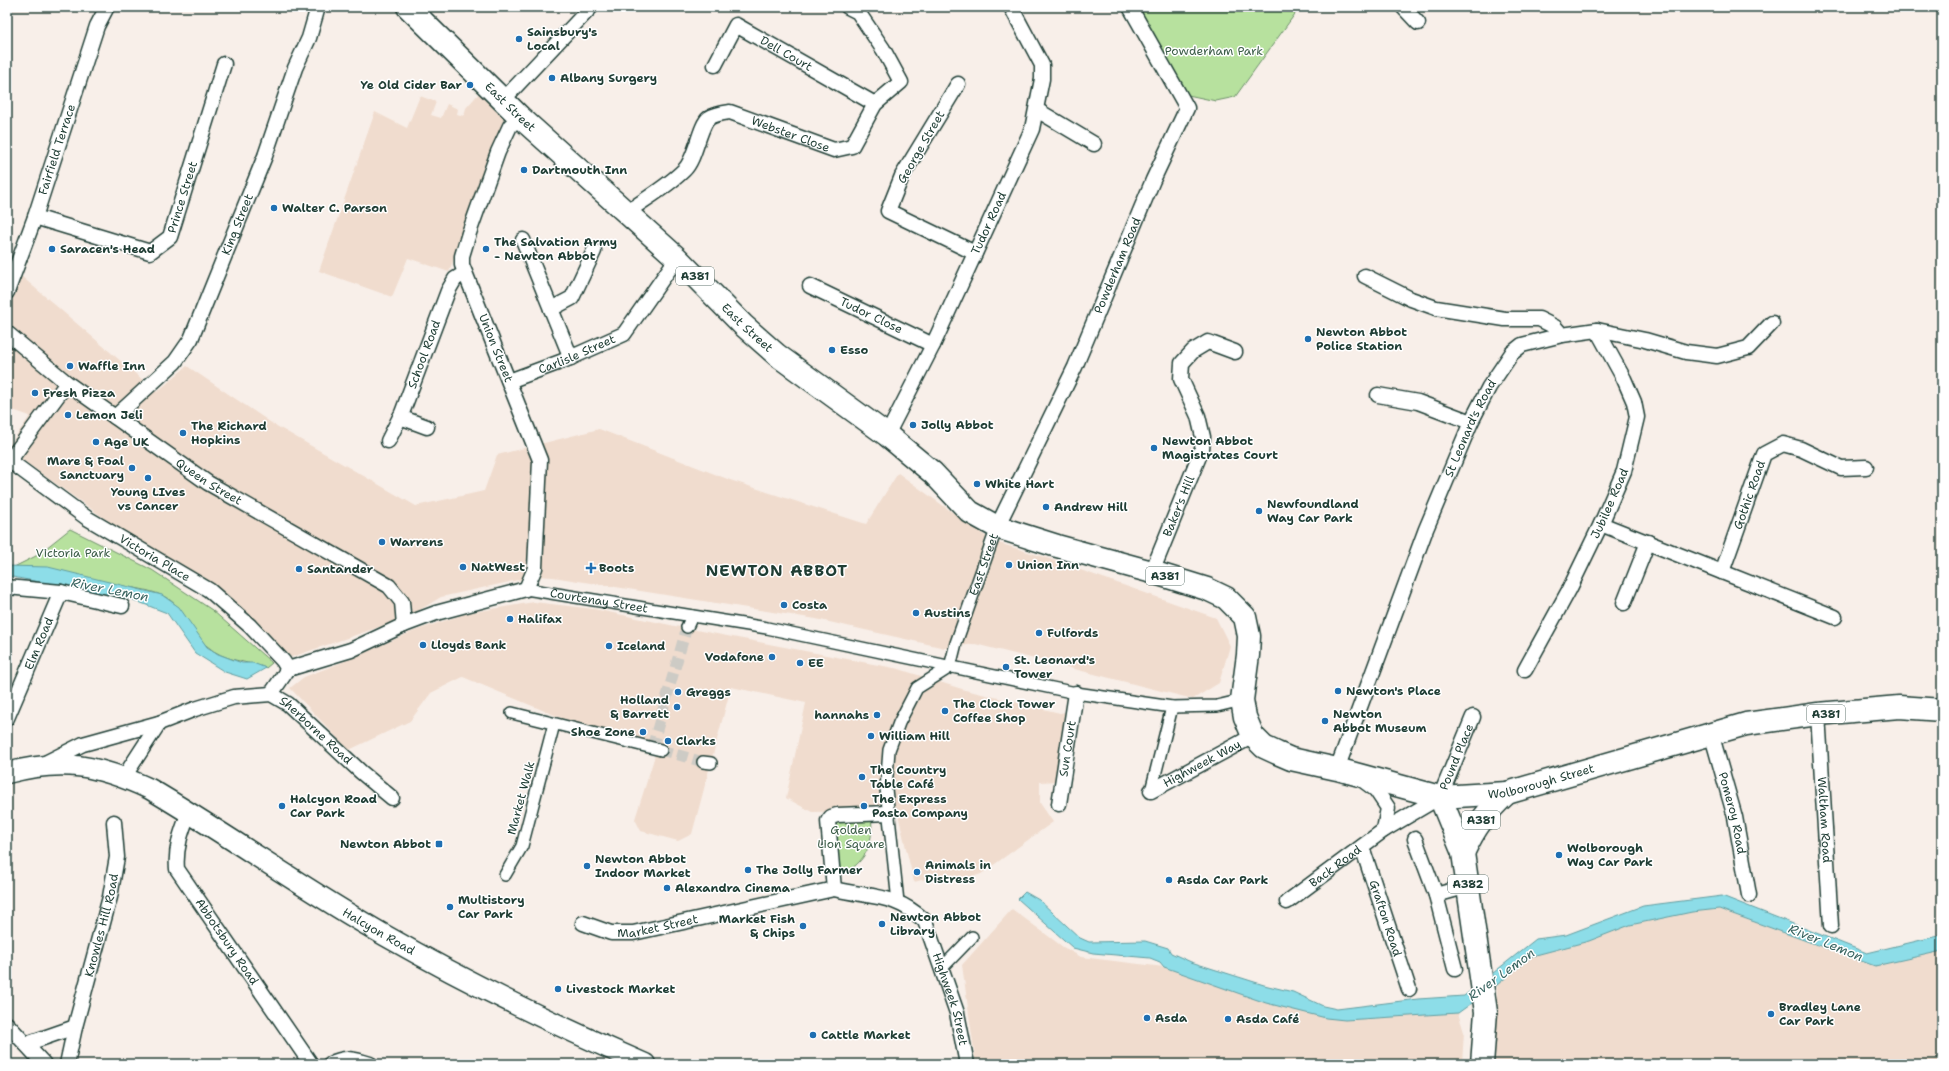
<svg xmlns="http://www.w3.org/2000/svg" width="1949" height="1071" font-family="'Shantell Sans',sans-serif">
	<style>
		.built { fill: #f0dcce }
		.green { fill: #b7e19e; stroke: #6b8f69 }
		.water { fill: #8ddde8; stroke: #619da0 }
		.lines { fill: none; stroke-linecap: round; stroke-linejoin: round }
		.pedestrian-tunnel { stroke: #cdcbc5; stroke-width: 11; stroke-dasharray: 11 5.5; stroke-linecap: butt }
		.pedestrian-casing { stroke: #1f3d34; stroke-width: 14 }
		.minor-casing { stroke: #1f3d34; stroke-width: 17 }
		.secondary-casing { stroke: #1f3d34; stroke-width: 23 }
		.primary-casing { stroke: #1f3d34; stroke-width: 25 }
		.pedestrian { stroke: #fff; stroke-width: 11 }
		.minor { stroke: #fff; stroke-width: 14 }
		.secondary { stroke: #fff; stroke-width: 20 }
		.primary { stroke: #fff; stroke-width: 22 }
		.poi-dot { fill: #1f6fb2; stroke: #fff; stroke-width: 1.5 }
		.labels { text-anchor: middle; stroke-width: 3; stroke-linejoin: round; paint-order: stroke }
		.shield { fill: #fff; stroke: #627771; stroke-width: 1 }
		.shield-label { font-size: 11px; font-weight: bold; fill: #1f3d34 }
		.poi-label { font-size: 12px; font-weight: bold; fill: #1f3d34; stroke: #fff; text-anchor: start }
		.park-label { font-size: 12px; fill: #3d5e49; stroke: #fff }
		.street-label { font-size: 12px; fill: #1f3d34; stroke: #fff }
		.water-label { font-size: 13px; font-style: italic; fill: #3a6561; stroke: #fff }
		.district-label { font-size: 16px; font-weight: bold; letter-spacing: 1px; fill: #1f3d34; stroke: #fff }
	</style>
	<rect width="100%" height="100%" fill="#f8efe9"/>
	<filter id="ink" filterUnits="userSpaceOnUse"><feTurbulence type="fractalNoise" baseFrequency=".025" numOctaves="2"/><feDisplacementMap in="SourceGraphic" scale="8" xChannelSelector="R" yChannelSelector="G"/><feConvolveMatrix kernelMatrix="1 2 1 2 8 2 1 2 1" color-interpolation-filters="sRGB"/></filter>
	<g filter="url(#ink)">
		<!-- built -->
		<g class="built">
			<path d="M481,91L505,116L449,272L408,258L392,297L319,271L375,112L407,128L420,96L436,102L431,115L441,118L447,104L458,109L457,114L464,116L466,108Z"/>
			<path d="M7,264L157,392L187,366L273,424L416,506L484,491L497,455L599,429L730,480L866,524L898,473L992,541L1041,556L1216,618L1230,646L1219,683L1193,699L975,644L945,648L816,619L553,577L536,576L441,597L408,617L286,659L253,624L7,449L30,416L7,408Z"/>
			<path d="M534,602L594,609L675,626L899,669L965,690L1060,713L1066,712L1057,781L1040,782V803L1053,822L981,874L969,878L950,875L938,876L914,882L897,810L812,812L786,798L806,703L731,687L692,834L678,841L641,831L635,819L657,749L559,717L463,677L431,693L410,721L349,750L290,688L304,677L343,662L414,631L468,613Z"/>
			<path d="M1012,909L1063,947L1081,957L1164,967L1266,1003L1345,1020L1458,1013L1464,1032L1462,1064H976L962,965Z"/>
			<path d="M1719,909L1875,966L1942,951V1064H1495L1497,985L1532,956L1589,941L1630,925L1692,912Z"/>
		</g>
		<!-- green -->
		<g class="green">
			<path d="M1137,7H1300L1235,97L1216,101L1188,95Z"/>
			<path d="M70,529L152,570L212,610L272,663L266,668C246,661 224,661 207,646C189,631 184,604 161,595C149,590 135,588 122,586C86,578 50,573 14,567L36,556Z"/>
			<path d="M871,815C875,844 864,868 835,876L832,820Z"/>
		</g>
		<!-- water -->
		<g class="water">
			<path d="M7,566L48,567L162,595L179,607L207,647L218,654L242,663H253L266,668L247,679L225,672L195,653L167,613L131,599L7,576Z"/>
			<path d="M1025,892L1039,900L1080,938L1089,942L1145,941L1168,948L1171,953L1191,962L1264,985L1293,992L1323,1006L1337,1009L1418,999L1464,996L1536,939L1566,935L1643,906L1722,896L1867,953L1942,935V951L1875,966L1719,909L1692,912L1630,925L1589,941L1532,956L1497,985L1458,1013L1345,1020L1326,1018L1266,1003L1164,967L1160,962L1150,958L1093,953L1073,948L1018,899Z"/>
		</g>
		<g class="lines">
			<!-- pedestrian-tunnel -->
			<g class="pedestrian-tunnel">
				<path d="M652,747L687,627"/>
				<path d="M661,750L703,762"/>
			</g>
			<!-- pedestrian casing -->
			<g class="pedestrian-casing">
				<g id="pedestrian">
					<path id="s1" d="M526,589L767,628L1076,693L1172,707L1217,706L1242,700"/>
					<path d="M687,627L692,616"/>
					<path id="s2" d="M950,667L956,643L997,527"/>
					<path d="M512,713L661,750"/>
					<path d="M703,762L711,763"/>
					<path d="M1151,791L1172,707"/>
					<path d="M505,875L522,846L554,724"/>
					<path d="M898,902L886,789L889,750L899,723L917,688L950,667"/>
					<path d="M942,968L972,937"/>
				</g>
			</g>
			<!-- minor casing -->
			<g class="minor-casing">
				<g id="minor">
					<path d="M1403,7L1418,23"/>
					<path id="s3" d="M715,65L736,25L875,104"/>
					<path d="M958,84L902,176L888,211L975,253"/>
					<path d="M503,100L591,7"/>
					<path d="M1037,110L1094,144"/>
					<path id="s4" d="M626,213C645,199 667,187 684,170C696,159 699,126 709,118C715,114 723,113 730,112L834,150L852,146L875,104L901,82L883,49L858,12L848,7"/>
					<path id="s5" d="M35,217L150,252L170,237L224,64"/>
					<path d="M523,240L571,358"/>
					<path d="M1365,276L1411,299L1436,308L1505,319H1539L1555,327L1562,335"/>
					<path id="s6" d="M810,286L933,345"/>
					<path id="s7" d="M7,292L35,217L97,26L107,7"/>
					<path d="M551,309L572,298L594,251"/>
					<path id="s8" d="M7,333L67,383L208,483L389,586L402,602L404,625"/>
					<path id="s9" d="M509,381L563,361L624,334L677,258"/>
					<path d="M1378,395L1418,402L1471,422"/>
					<path id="s10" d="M115,417L175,362L191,339L265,156L295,68L309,38L318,7"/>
					<path d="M400,417L427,427"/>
					<path id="s11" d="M887,435L933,345L1032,129L1042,79V65L1011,7"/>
					<path id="s12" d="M388,441L402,413L448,291L455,279L465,273"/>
					<path id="s13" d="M7,459L87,518L209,590L250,626L283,661L288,669"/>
					<path d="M7,464L67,383"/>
					<path id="s14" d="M1601,524L1722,572L1764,454L1783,444L1801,449L1841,468L1866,467"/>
					<path id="s15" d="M997,527L1075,367L1153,180L1187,108L1130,7"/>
					<path id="s16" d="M1152,572L1202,449L1203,437L1198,416L1181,379L1182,363L1193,351L1208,342L1235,352"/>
					<path d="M1722,572L1835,617"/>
					<path d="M7,587L61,592L122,606"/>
					<path d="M1624,603L1648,542"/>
					<path id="s17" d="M1525,670L1569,590L1601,524L1624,471L1637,417L1634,402L1624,379L1597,330"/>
					<path d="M271,694L288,669L351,650L404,625L436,613L526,589L535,568L540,460L462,265V256L469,233L498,152L510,126L520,117"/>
					<path id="s18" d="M1818,714L1831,926"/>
					<path id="s19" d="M7,718L61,592"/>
					<path id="s20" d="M1711,733L1735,817L1749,895"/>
					<path id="s21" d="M43,764L83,744L159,723L195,709L234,697L271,694L288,704L361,772L392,798"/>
					<path id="s22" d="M1337,769L1426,529L1471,422L1489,387L1512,353L1522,345L1562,335L1597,330L1645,340L1686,352L1717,356L1748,348L1772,323"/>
					<path d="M124,777L159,723"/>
					<path d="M1361,779L1376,790L1388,808L1384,830"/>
					<path id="s23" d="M1151,791L1253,736"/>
					<path id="s24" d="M1059,804L1076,693"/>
					<path id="s25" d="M189,812C182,830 175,848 177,869L311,1064"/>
					<path d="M1415,839L1436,895L1455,969"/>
					<path id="s26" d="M1362,847L1409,989"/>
					<path d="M834,889L828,821L831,817L837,815L889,813"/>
					<path d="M1436,895L1468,886"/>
					<path id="s27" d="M1287,902L1384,830L1440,797L1473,717"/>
					<path id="s28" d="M583,923L611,933H633L834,889C872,898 895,893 925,921L957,1013L967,1064"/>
					<path d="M7,1024L44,1064"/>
					<path d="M26,1044L75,1027"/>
					<path id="s29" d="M67,1064L75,1027L110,897L117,857L114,822"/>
					<path d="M330,1064C345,1056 355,1059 370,1064"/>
				</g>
			</g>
			<!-- secondary casing -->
			<g class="secondary-casing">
				<g id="secondary">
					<path id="s30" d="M7,773C63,758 98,765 150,789C230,836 305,890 386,936C470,984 557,1026 645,1064"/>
				</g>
			</g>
			<!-- primary casing -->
			<g class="primary-casing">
				<g id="primary">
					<path id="s31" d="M408,7L520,117L677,258L743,325L777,355L887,435L933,473L970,512L997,527L1057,546L1152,572L1207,589L1226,598L1245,617L1249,636L1248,655L1242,700L1245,717L1253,736L1264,747L1277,753L1291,759L1337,769L1440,797L1507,793L1746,724L1818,714L1899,707L1942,710"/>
					<path d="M1440,797L1463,853L1486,1012L1482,1064"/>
					<path d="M1463,853C1475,827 1486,812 1507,793"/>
				</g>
			</g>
			<!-- pedestrian -->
			<use href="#pedestrian" class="pedestrian"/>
			<!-- minor -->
			<use href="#minor" class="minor"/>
			<!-- secondary -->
			<use href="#secondary" class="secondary"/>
			<!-- primary -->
			<use href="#primary" class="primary"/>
		</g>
	</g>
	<!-- markers -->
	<g class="poi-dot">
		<circle cx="519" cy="39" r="4"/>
		<circle cx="552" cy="78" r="4"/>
		<circle cx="470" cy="85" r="4"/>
		<circle cx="524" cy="170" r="4"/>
		<circle cx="274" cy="208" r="4"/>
		<circle cx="52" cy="249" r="4"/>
		<circle cx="486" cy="249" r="4"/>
		<circle cx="1308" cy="339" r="4"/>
		<circle cx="832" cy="350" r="4"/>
		<circle cx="70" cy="366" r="4"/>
		<circle cx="35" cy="393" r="4"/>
		<circle cx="68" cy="415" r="4"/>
		<circle cx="913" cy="425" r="4"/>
		<circle cx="183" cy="433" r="4"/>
		<circle cx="96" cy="442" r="4"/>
		<circle cx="1154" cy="448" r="4"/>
		<circle cx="132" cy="468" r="4"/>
		<circle cx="148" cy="478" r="4"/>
		<circle cx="977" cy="484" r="4"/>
		<circle cx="1046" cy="507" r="4"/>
		<circle cx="1259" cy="511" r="4"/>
		<circle cx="382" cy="542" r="4"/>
		<circle cx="1009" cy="565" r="4"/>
		<circle cx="463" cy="567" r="4"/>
		<path d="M589 562h4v4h4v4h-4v4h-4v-4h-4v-4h4z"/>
		<circle cx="299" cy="569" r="4"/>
		<circle cx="784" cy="605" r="4"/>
		<circle cx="916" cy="613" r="4"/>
		<circle cx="510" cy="619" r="4"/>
		<circle cx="1039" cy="633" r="4"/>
		<circle cx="423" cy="645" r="4"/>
		<circle cx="609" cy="646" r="4"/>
		<circle cx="772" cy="657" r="4"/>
		<circle cx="800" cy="663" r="4"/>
		<circle cx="1006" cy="667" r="4"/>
		<circle cx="1338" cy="691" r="4"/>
		<circle cx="678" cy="692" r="4"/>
		<circle cx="677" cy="707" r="4"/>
		<circle cx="945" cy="711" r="4"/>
		<circle cx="877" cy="715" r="4"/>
		<circle cx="1325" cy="721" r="4"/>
		<circle cx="643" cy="732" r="4"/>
		<circle cx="871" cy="736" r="4"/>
		<circle cx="668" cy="741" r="4"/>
		<circle cx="862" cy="777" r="4"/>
		<circle cx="282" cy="806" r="4"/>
		<circle cx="864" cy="806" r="4"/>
		<rect x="435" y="840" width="8" height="8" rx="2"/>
		<circle cx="1559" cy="855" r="4"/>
		<circle cx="587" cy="866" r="4"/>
		<circle cx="748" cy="870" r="4"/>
		<circle cx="917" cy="872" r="4"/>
		<circle cx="1169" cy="880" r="4"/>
		<circle cx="667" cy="888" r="4"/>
		<circle cx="450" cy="907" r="4"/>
		<circle cx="882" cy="924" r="4"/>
		<circle cx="803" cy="926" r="4"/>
		<circle cx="558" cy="989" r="4"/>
		<circle cx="1771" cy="1014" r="4"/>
		<circle cx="1147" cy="1018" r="4"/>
		<circle cx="1228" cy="1019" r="4"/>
		<circle cx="813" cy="1035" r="4"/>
	</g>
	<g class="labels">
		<!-- shield labels -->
		<g class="shield">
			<rect x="676" y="267" width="38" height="18" rx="3"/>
			<rect x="1146" y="567" width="38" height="18" rx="3"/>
			<rect x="1807" y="705" width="38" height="18" rx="3"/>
			<rect x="1462" y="811" width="38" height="18" rx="3"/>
			<rect x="1448" y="875" width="40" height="18" rx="3"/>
		</g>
		<g class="shield-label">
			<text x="695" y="280">A381</text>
			<text x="1165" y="580">A381</text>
			<text x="1826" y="718">A381</text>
			<text x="1481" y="824">A381</text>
			<text x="1468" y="888">A382</text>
		</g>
		<!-- poi labels -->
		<g class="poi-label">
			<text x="527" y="36">Sainsbury's<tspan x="527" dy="14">Local</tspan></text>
			<text x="560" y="82">Albany Surgery</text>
			<text x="462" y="89" text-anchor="end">Ye Old Cider Bar</text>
			<text x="532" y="174">Dartmouth Inn</text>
			<text x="282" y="212">Walter C. Parson</text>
			<text x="494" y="246">The Salvation Army<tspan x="494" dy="14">- Newton Abbot</tspan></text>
			<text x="60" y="253">Saracen's Head</text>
			<text x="1316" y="336">Newton Abbot<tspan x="1316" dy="14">Police Station</tspan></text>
			<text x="840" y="354">Esso</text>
			<text x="78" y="370">Waffle Inn</text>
			<text x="43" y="397">Fresh Pizza</text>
			<text x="76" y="419">Lemon Jeli</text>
			<text x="921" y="429">Jolly Abbot</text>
			<text x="191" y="430">The Richard<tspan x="191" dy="14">Hopkins</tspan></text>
			<text x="1162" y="445">Newton Abbot<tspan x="1162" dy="14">Magistrates Court</tspan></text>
			<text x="104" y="446">Age UK</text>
			<text x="124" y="465" text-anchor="end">Mare &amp; Foal<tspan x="124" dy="14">Sanctuary</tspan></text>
			<text x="985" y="488">White Hart</text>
			<text x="148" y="496" text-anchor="middle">Young LIves<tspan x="148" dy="14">vs Cancer</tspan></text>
			<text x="1267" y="508">Newfoundland<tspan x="1267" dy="14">Way Car Park</tspan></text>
			<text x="1054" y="511">Andrew Hill</text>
			<text x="390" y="546">Warrens</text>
			<text x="1017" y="569">Union Inn</text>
			<text x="471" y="571">NatWest</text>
			<text x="599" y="572">Boots</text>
			<text x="307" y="573">Santander</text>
			<text x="792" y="609">Costa</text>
			<text x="924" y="617">Austins</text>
			<text x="518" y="623">Halifax</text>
			<text x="1047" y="637">Fulfords</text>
			<text x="431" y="649">Lloyds Bank</text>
			<text x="617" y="650">Iceland</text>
			<text x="764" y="661" text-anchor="end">Vodafone</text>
			<text x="1014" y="664">St. Leonard's<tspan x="1014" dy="14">Tower</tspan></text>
			<text x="808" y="667">EE</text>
			<text x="1346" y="695">Newton's Place</text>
			<text x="686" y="696">Greggs</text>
			<text x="669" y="704" text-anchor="end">Holland<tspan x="669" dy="14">&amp; Barrett</tspan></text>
			<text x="953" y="708">The Clock Tower<tspan x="953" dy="14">Coffee Shop</tspan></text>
			<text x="1333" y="718">Newton<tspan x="1333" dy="14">Abbot Museum</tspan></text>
			<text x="869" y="719" text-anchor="end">hannahs</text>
			<text x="635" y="736" text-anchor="end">Shoe Zone</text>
			<text x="879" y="740">William Hill</text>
			<text x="676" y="745">Clarks</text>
			<text x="870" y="774">The Country<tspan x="870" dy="14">Table Café</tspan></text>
			<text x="290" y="803">Halcyon Road<tspan x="290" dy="14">Car Park</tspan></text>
			<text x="872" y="803">The Express<tspan x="872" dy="14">Pasta Company</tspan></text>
			<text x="431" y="848" text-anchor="end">Newton Abbot</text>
			<text x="1567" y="852">Wolborough<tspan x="1567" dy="14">Way Car Park</tspan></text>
			<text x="595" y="863">Newton Abbot<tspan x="595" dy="14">Indoor Market</tspan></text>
			<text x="925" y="869">Animals in<tspan x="925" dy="14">Distress</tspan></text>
			<text x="756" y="874">The Jolly Farmer</text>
			<text x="1177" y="884">Asda Car Park</text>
			<text x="675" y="892">Alexandra Cinema</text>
			<text x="458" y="904">Multistory<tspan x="458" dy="14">Car Park</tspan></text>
			<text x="890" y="921">Newton Abbot<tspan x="890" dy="14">Library</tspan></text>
			<text x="795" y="923" text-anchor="end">Market Fish<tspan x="795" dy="14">&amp; Chips</tspan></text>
			<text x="566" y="993">Livestock Market</text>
			<text x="1779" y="1011">Bradley Lane<tspan x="1779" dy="14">Car Park</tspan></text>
			<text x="1155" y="1022">Asda</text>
			<text x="1236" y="1023">Asda Café</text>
			<text x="821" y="1039">Cattle Market</text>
		</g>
		<!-- park labels -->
		<g class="park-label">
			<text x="1214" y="55">Powderham Park</text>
			<text x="73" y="557">Victoria Park</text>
			<text x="851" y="834">Golden<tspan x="851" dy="14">Lion Square</tspan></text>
		</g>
		<!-- street labels -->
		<g class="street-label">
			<text dy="4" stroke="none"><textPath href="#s3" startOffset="103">Dell Court</textPath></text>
			<text dy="4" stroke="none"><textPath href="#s31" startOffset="143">East Street</textPath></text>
			<text dy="4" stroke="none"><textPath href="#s4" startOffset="217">Webster Close</textPath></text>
			<text transform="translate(921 147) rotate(-60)" y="4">George Street</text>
			<text dy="4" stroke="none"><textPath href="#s7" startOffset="151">Fairfield Terrace</textPath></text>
			<text dy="4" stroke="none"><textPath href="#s5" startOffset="187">Prince Street</textPath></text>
			<text dy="4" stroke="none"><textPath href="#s11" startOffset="235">Tudor Road</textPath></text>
			<text dy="4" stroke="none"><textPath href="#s10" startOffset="233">King Street</textPath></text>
			<text dy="4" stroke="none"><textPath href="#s15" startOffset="288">Powderham Road</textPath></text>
			<text dy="4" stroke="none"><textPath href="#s6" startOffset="68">Tudor Close</textPath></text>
			<text dy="4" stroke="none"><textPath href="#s31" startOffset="467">East Street</textPath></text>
			<text transform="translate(496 348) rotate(68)" y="4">Union Street</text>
			<text dy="4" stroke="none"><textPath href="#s9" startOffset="73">Carlisle Street</textPath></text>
			<text dy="4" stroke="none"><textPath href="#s12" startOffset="94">School Road</textPath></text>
			<text dy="4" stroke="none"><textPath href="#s22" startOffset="366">St Leonard's Road</textPath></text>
			<text dy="4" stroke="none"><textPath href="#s8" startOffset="251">Queen Street</textPath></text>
			<text dy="4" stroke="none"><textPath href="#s14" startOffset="212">Gothic Road</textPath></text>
			<text dy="4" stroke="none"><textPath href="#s17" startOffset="187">Jubilee Road</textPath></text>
			<text dy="4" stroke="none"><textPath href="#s16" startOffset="71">Baker's Hill</textPath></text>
			<text dy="4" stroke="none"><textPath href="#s13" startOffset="178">Victoria Place</textPath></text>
			<text dy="4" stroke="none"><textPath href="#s2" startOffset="108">East Street</textPath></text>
			<text dy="4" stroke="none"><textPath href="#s1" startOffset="74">Courtenay Street</textPath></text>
			<text dy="4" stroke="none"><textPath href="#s19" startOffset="81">Elm Road</textPath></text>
			<text dy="4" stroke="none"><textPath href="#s21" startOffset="298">Sherborne Road</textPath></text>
			<text dy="4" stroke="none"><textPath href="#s24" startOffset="56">Sun Court</textPath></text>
			<text dy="4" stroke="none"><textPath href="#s27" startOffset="229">Pound Place</textPath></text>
			<text dy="4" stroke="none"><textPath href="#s23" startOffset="58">Highweek Way</textPath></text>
			<text dy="4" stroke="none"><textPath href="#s31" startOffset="1478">Wolborough Street</textPath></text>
			<text transform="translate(521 798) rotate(-75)" y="4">Market Walk</text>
			<text dy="4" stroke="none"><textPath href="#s20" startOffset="83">Pomeroy Road</textPath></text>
			<text dy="4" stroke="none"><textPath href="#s18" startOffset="106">Waltham Road</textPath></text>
			<text dy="4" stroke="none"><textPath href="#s27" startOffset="60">Back Road</textPath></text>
			<text dy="4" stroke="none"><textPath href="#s26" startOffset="75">Grafton Road</textPath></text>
			<text dy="4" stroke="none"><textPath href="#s29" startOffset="143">Knowles Hill Road</textPath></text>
			<text dy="4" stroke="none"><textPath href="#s28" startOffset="77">Market Street</textPath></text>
			<text dy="4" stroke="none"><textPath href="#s30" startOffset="417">Halcyon Road</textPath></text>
			<text dy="4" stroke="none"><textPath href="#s25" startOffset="147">Abbotsbury Road</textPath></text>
			<text dy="4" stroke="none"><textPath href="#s28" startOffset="438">Highweek Street</textPath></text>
		</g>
		<!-- water labels -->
		<g class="water-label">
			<text transform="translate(110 589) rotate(11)" y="5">River Lemon</text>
			<text transform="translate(1826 942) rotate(22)" y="5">River Lemon</text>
			<text transform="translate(1501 974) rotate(-36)" y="5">River Lemon</text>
		</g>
		<!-- district labels -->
		<g class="district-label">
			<text x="777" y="576">NEWTON ABBOT</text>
		</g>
	</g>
	<!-- margin -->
	<rect width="1949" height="1071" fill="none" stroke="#fff" stroke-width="24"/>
	<rect x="12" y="12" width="1925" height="1047" fill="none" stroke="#1f3d34" stroke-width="1.5" filter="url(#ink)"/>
</svg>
